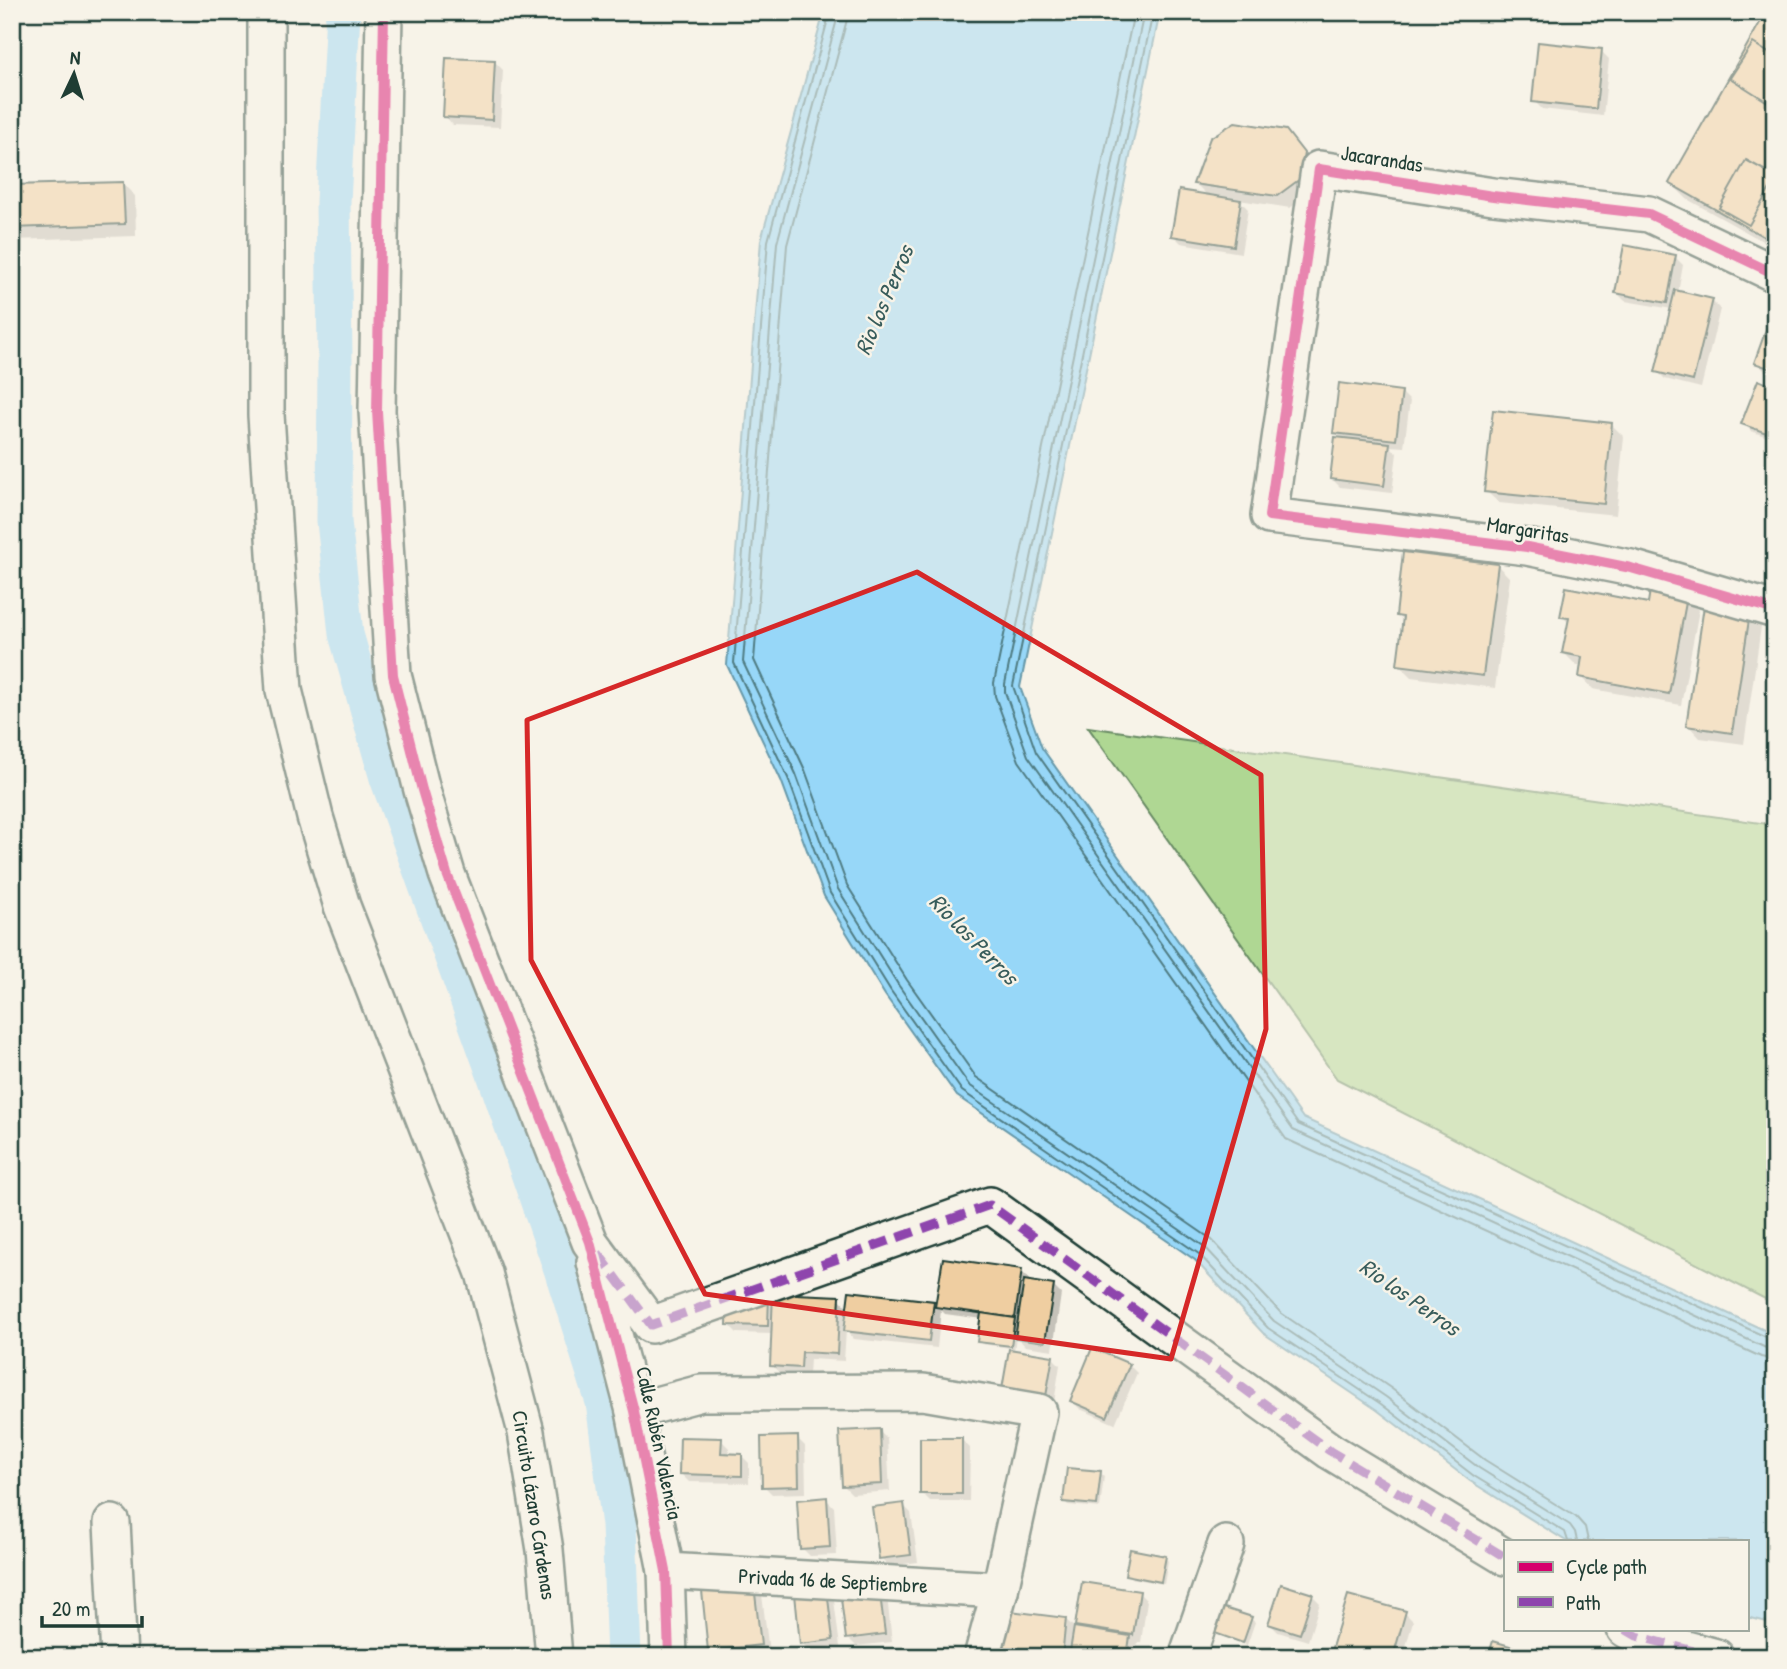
<svg xmlns="http://www.w3.org/2000/svg" width="1787" height="1669" font-family="'Patrick Hand',sans-serif">
	<style>
		.green { fill: #afd793; stroke: #678a64; stroke-width: 2 }
		.water { fill: #97d7f8; stroke: #6799aa; stroke-width: 2 }
		.shadow { fill: #0003 }
		.lines { fill: none; stroke-linecap: round; stroke-linejoin: round }
		.shore { stroke: #4f7b82; stroke-width: 2 }
		.canal { stroke: #97d7f8; stroke-width: 35 }
		.building { fill: #efcea1; stroke: #1f3d34; stroke-width: 2 }
		.minor-casing { stroke: #1f3d34; stroke-width: 40 }
		.minor { stroke: #f7f3e8; stroke-width: 35 }
		.quiet { stroke: #8e44ad; stroke-width: 9; stroke-dasharray: 18 9; stroke-linecap: butt }
		.cycleway-casing { stroke: #f7f3e8; stroke-width: 15 }
		.cycleway { stroke: #d6006c; stroke-width: 10 }
		.marked { fill: none; stroke: #d62828; stroke-width: 5; stroke-linejoin: round }
		.labels { text-anchor: middle; stroke-width: 5; stroke-linejoin: round; paint-order: stroke }
		.street-label { font-size: 21px; fill: #1f3d34; stroke: #f7f3e8 }
		.water-label { font-size: 23px; font-style: italic; fill: #375c5b; stroke: #f7f3e8 }
	</style>
	<rect width="100%" height="100%" fill="#f7f3e8"/>
	<filter id="ink" filterUnits="userSpaceOnUse"><feTurbulence type="fractalNoise" baseFrequency=".0143" numOctaves="2"/><feDisplacementMap in="SourceGraphic" scale="14" xChannelSelector="R" yChannelSelector="G"/><feConvolveMatrix kernelMatrix="1 2 1 2 8 2 1 2 1" color-interpolation-filters="sRGB"/></filter>
	<g filter="url(#ink)">
		<!-- green -->
		<path class="green" d="M1088,727L1775,825V1304L1337,1079Z"/>
		<!-- water -->
		<path class="water" d="M824,12H1160L1020,687L1042,748L1303,1118L1775,1335V1624L1747,1617V1541H1566L1470,1481L1377,1410L1263,1333L1195,1260L957,1096L885,995L824,896L781,780L727,665L761,240Z"/>
		<!-- shadow -->
		<g class="shadow">
			<path d="M1775,12V248L1687,199L1671,183Z"/>
			<path d="M1601,51L1609,59L1603,116L1542,109L1534,101Z"/>
			<path d="M495,62L503,70L500,127L453,125L445,116Z"/>
			<path d="M1286,132L1316,167L1312,191L1290,208L1239,200L1248,209L1241,253L1181,243L1173,235L1208,196L1195,183Z"/>
			<path d="M122,183L135,196L136,236L12,240V187Z"/>
			<path d="M1675,257L1683,265L1678,293L1712,301L1720,309L1701,388L1665,379L1657,371L1672,309L1625,301L1617,293Z"/>
			<path d="M1775,319V374L1765,371L1757,363Z"/>
			<path d="M1775,389V440L1751,431L1743,423Z"/>
			<path d="M1402,393L1410,401L1404,447L1390,446L1397,453L1392,493L1340,487L1332,479L1342,439L1335,432Z"/>
			<path d="M1611,424L1624,437L1616,515L1499,503L1486,491Z"/>
			<path d="M1497,565L1510,578L1495,688L1411,677L1399,665L1404,622L1398,616Z"/>
			<path d="M1686,598L1699,610L1681,705L1593,689L1581,676L1583,666L1576,665L1564,653L1569,623L1562,616Z"/>
			<path d="M1749,614L1761,627L1744,744L1700,738L1688,725Z"/>
			<path d="M1021,1271L1029,1279V1283L1053,1286L1061,1294L1053,1350L1025,1346L1016,1336L1014,1351L1052,1357L1060,1365L1053,1409L1003,1394L1011,1348L982,1344L978,1341L982,1319L945,1314L941,1310L937,1348L854,1339L846,1330L844,1361L810,1359L809,1375L780,1373L771,1365L773,1334L737,1333L729,1325L769,1297L774,1303L839,1298L848,1308L933,1302L937,1307Z"/>
			<path d="M1129,1365L1137,1373L1115,1424L1080,1409L1072,1401Z"/>
			<path d="M879,1431L887,1439L890,1491L852,1494L844,1486Z"/>
			<path d="M797,1438L805,1446L806,1493L772,1494L764,1486Z"/>
			<path d="M721,1440L729,1448V1455H741L749,1463V1483L689,1482L681,1474Z"/>
			<path d="M962,1440L970,1448L969,1501H930L922,1493Z"/>
			<path d="M1100,1473L1104,1476L1100,1508L1068,1505L1064,1501Z"/>
			<path d="M826,1499L834,1507L837,1555L810,1556L802,1548Z"/>
			<path d="M903,1505L911,1513L918,1562L889,1566L881,1558Z"/>
			<path d="M1165,1558L1168,1561L1164,1584L1131,1578L1127,1575Z"/>
			<path d="M1083,1584L1139,1593L1147,1601L1141,1642H1138L1136,1657H1005L999,1651L1065,1619L1076,1629Z"/>
			<path d="M754,1587L762,1595L769,1652L717,1657L710,1650Z"/>
			<path d="M879,1588L887,1596L892,1642L856,1646L848,1638Z"/>
			<path d="M826,1592L834,1600L840,1647L810,1651L802,1643Z"/>
			<path d="M1312,1595L1320,1603L1308,1641L1278,1632L1270,1624Z"/>
			<path d="M1405,1613L1413,1621L1403,1657H1335L1332,1654Z"/>
			<path d="M1251,1619L1255,1622L1247,1645L1218,1635L1214,1632Z"/>
		</g>
		<g class="lines">
			<!-- shore -->
			<g class="shore">
				<path d="M830,12L768,241L734,663L788,778L830,893L891,991L962,1091L1199,1254L1268,1328L1381,1404L1474,1476L1565,1532L1568,1541"/>
				<path d="M839,12L777,243L743,662L796,774L838,889L899,986L969,1085L1205,1247L1274,1321L1386,1397L1479,1468L1570,1525L1575,1532L1577,1541"/>
				<path d="M849,12L787,245L754,660L805,770L847,885L907,980L976,1077L1211,1239L1281,1313L1392,1389L1485,1460L1576,1517L1585,1527L1588,1541"/>
				<path d="M1134,12L994,683L995,696L1019,761L1286,1139L1761,1357L1775,1360"/>
				<path d="M1144,12L1005,684V692L1028,756L1293,1130L1766,1348L1775,1349"/>
				<path d="M1153,12L1013,686L1036,752L1298,1124L1775,1341"/>
			</g>
			<!-- canal -->
			<path class="canal" d="M343,12L333,202L335,358L334,521L346,634L387,778L493,1071L561,1269L603,1402L619,1525L624,1657"/>
		</g>
		<!-- building -->
		<g class="building">
			<path d="M1766,12H1775V243L1669,183Z"/>
			<path d="M1538,42L1602,49L1596,109L1532,102Z"/>
			<path d="M1753,43L1775,57L1774,106L1730,78Z"/>
			<path d="M446,58L495,60L492,120L443,117Z"/>
			<path d="M1235,122L1286,130L1304,153L1300,179L1277,196L1193,184L1210,138Z"/>
			<path d="M1746,160L1775,176V180L1749,225L1719,208Z"/>
			<path d="M123,182L125,224L12,228V185Z"/>
			<path d="M1179,190L1241,200L1234,246L1171,236Z"/>
			<path d="M1624,245L1676,255L1667,303L1615,293Z"/>
			<path d="M1675,290L1713,299L1693,381L1655,372Z"/>
			<path d="M1771,316L1775,317V370L1754,363Z"/>
			<path d="M1758,380L1775,387V436L1741,424Z"/>
			<path d="M1339,383L1402,391L1396,440L1333,433Z"/>
			<path d="M1493,410L1612,423L1604,504L1484,492Z"/>
			<path d="M1335,437L1390,443L1384,486L1330,479Z"/>
			<path d="M1403,552L1498,564L1483,676L1397,665L1403,617L1396,616Z"/>
			<path d="M1566,587L1648,603L1650,590L1687,597L1669,694L1579,677L1582,657L1562,653L1569,618L1560,617Z"/>
			<path d="M1704,606L1750,613L1732,733L1686,726Z"/>
			<path d="M943,1258L1022,1269L1015,1318L935,1307Z"/>
			<path d="M1024,1280L1054,1285L1045,1342L1015,1338Z"/>
			<path d="M849,1291L934,1301L929,1341L844,1331Z"/>
			<path d="M773,1293L840,1296L837,1354L802,1352L801,1368L770,1366Z"/>
			<path d="M728,1295H769L768,1326L727,1325Z"/>
			<path d="M981,1313L1015,1318L1011,1346L977,1342Z"/>
			<path d="M1092,1348L1130,1364L1107,1417L1070,1401Z"/>
			<path d="M1009,1349L1053,1356L1045,1402L1001,1395Z"/>
			<path d="M880,1429L882,1484L842,1486L839,1431Z"/>
			<path d="M798,1436L799,1486L762,1487L761,1437Z"/>
			<path d="M680,1437L722,1438L721,1453L742,1454V1476L679,1474Z"/>
			<rect x="920" y="1438" width="42" height="56"/>
			<path d="M1067,1468L1101,1471L1097,1505L1063,1502Z"/>
			<path d="M827,1497L830,1547L800,1549L797,1500Z"/>
			<path d="M904,1503L911,1555L879,1559L872,1507Z"/>
			<path d="M1130,1549L1166,1556L1161,1582L1125,1575Z"/>
			<path d="M1082,1582L1140,1591L1133,1635L1075,1626Z"/>
			<path d="M1281,1584L1313,1594L1300,1634L1268,1624Z"/>
			<path d="M754,1585L761,1645L708,1651L702,1591Z"/>
			<path d="M879,1586L885,1634L846,1639L840,1590Z"/>
			<path d="M827,1590L833,1640L800,1644L795,1594Z"/>
			<path d="M1348,1595L1406,1611L1393,1657H1340L1330,1654Z"/>
			<path d="M1221,1607L1252,1617L1243,1643L1212,1632Z"/>
			<path d="M1002,1610L1066,1618L1062,1657H1037L997,1652Z"/>
			<path d="M1074,1627L1130,1636L1127,1657H1069Z"/>
			<path d="M1493,1641L1534,1653L1533,1657H1488Z"/>
		</g>
		<g class="lines">
			<!-- minor casing -->
			<g class="minor-casing">
				<g id="minor">
					<path d="M266,12V415L284,690L315,817L342,906L484,1273L526,1432L545,1550L554,1657"/>
					<path d="M384,12L377,411L393,675L422,790L447,874L590,1242L651,1325L990,1205L1330,1451L1505,1557"/>
					<path d="M1775,274L1649,214L1493,196L1319,169L1269,516L1527,547L1631,568L1775,610"/>
					<path d="M595,1262L634,1411L666,1571L669,1657"/>
					<path d="M634,1411L701,1393L923,1392L1039,1412L1000,1590L982,1657"/>
					<path d="M112,1523L119,1657"/>
					<path d="M666,1571L1000,1590"/>
					<path d="M1625,1629L1637,1636L1716,1657"/>
					<path d="M1187,1657L1226,1544"/>
				</g>
			</g>
			<!-- minor -->
			<use href="#minor" class="minor"/>
			<!-- quiet -->
			<g class="quiet">
				<path d="M598,1253L651,1325L990,1205L1330,1451L1505,1557"/>
				<path d="M1625,1629L1637,1636L1716,1657"/>
			</g>
			<!-- cycleway casing -->
			<g class="cycleway-casing">
				<g id="cycleway">
					<path d="M384,12L377,411L393,675L422,790L447,874L590,1242L634,1411L666,1571L669,1657"/>
					<path d="M1775,274L1649,214L1493,196L1319,169L1269,516L1527,547L1631,568L1775,610"/>
				</g>
			</g>
			<!-- cycleway -->
			<use href="#cycleway" class="cycleway"/>
		</g>
	</g>
	<!-- marked area -->
	<path d="M0 0H1787V1669H0ZM917,572L1261,775L1266,1029L1171,1359L705,1294L531,960L527,720Z" fill="#f7f3e8" fill-opacity=".55" fill-rule="evenodd"/>
	<path class="marked" d="M917,572L1261,775L1266,1029L1171,1359L705,1294L531,960L527,720Z"/>
	<g class="labels">
		<!-- street labels -->
		<g class="street-label">
			<text transform="translate(1382 159) rotate(9)" y="7">Jacarandas</text>
			<text transform="translate(1528 530) rotate(9)" y="7">Margaritas</text>
			<text transform="translate(659 1443) rotate(78)" y="7">Calle Rubén Valencia</text>
			<text transform="translate(534 1505) rotate(81)" y="7">Circuito Lázaro Cárdenas</text>
			<text transform="translate(833 1581) rotate(3)" y="7">Privada 16 de Septiembre</text>
		</g>
		<!-- water labels -->
		<g class="water-label">
			<text transform="translate(884 300) rotate(-67)" y="8">Rio los Perros</text>
			<text transform="translate(974 939) rotate(46)" y="8">Rio los Perros</text>
			<text transform="translate(1410 1297) rotate(35)" y="8">Rio los Perros</text>
		</g>
	</g>
	<!-- margin -->
	<rect width="1787" height="1669" fill="none" stroke="#f7f3e8" stroke-width="42"/>
	<rect x="21" y="21" width="1745" height="1627" fill="none" stroke="#1f3d34" stroke-width="2.5" filter="url(#ink)"/>
	<!-- legend -->
	<rect x="1504" y="1540" width="245" height="91" fill="#f7f3e8" stroke="#a1aaa0" stroke-width="2"/>
	<rect x="1518" y="1562" width="35" height="10" fill="#d6006c" stroke="#a1aaa0" stroke-width="2"/>
	<text x="1566" y="1574" font-size="21" fill="#1f3d34">Cycle path</text>
	<rect x="1518" y="1597" width="35" height="10" fill="#8e44ad" stroke="#a1aaa0" stroke-width="2"/>
	<text x="1566" y="1610" font-size="21" fill="#1f3d34">Path</text>
	<!-- north arrow -->
	<g transform="translate(74 74) rotate(4)" stroke="#f7f3e8" stroke-width="5" paint-order="stroke">
	<path d="M0-5L12 26L0 18L-12 26Z" fill="#1f3d34"/>
	<text y="-10" font-size="19" font-weight="bold" text-anchor="middle" fill="#1f3d34">N</text>
	</g>
	<!-- scale -->
	<path d="M42 1616v10h100v-10" fill="none" stroke="#1f3d34" stroke-width="3.5"/>
	<text x="52" y="1616" font-size="21" fill="#1f3d34" stroke="#f7f3e8" stroke-width="5" paint-order="stroke">20 m</text>
</svg>
